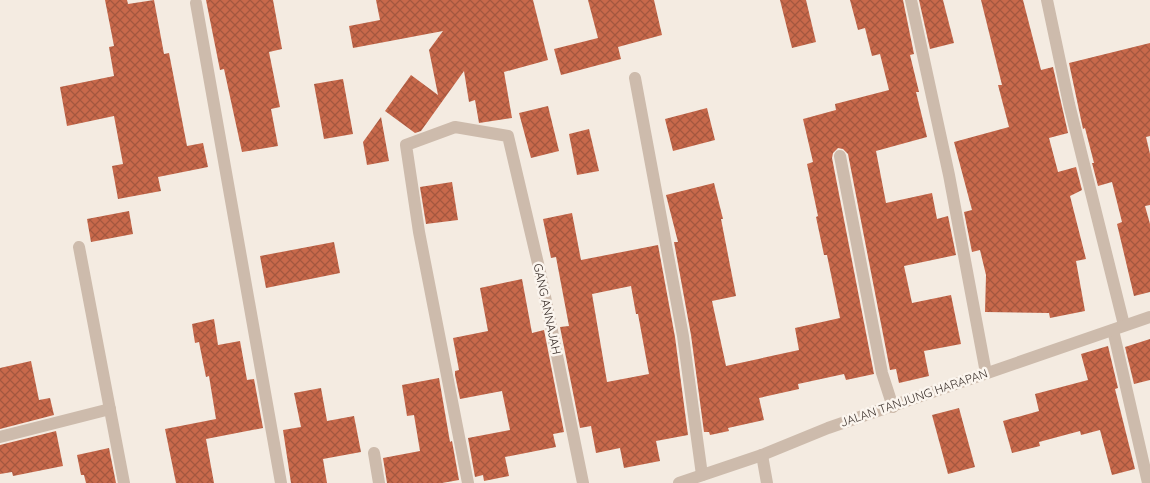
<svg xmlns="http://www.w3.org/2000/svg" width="1150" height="483" font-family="Quicksand,sans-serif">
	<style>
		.building { fill: url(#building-cross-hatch); fill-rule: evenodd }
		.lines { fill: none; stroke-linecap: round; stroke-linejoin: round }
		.street { stroke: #cdbbac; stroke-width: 12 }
		.labels { text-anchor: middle; stroke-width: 5; stroke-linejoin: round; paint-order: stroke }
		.street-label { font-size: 12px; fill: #3b302b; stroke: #fbf5ee }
	</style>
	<defs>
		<pattern id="building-cross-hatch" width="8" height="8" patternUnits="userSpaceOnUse" patternTransform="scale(1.25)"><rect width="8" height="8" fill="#c8694b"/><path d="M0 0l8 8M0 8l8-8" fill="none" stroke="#a4573f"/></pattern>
	</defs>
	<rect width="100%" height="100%" fill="#f4ebe1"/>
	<!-- building -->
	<g class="building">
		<path d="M105,0H127L128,4L154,0L164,54L169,53L187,146L203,143L208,167L158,177L161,191L118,199L112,166L123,164L114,116L67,126L60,87L114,76L109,47L114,46Z"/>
		<path d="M206,0H273L282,49L269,52L280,107L271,109L278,146L242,152L224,69L220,70Z"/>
		<path d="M376,0H533L548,60L504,72L512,118L479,123L475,100L469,102L464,71L421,131L415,133L385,111L411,75L438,95L429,50L443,31L353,48L349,26L380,20Z"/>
		<path d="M588,0H654L662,35L618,47L621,59L561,75L554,49L598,38Z"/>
		<path d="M780,0H806L816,42L792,48Z"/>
		<path d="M850,0H903L914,54L910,55L919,92H916L927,137L876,151L886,203L932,193L937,219L948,216L956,255L904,266L912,303L951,295L961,344L924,351L929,376L899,383L896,369L890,370L848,154L843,149L838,148L833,153L832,158L874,374L846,380L844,374L798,384L799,389L759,398L764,420L728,428L729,431L710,435L709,432H704L691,335L674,242H678L666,195L714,183L723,219H721L736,296L712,301L726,366L799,350L795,328L840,318L827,255H824L816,217L818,216L807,164L813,162L803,119L836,110L835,104L889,90L880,54L872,56L865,28L858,30Z"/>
		<path d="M919,0H943L954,43L930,49Z"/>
		<path d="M981,0H1023L1041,70L1053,67L1068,133L1049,138L1058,172L1076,167L1082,190L1070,196L1086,259L1076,261L1085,311L1050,318L1049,313L985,312L986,275L980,250L972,252L964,212L972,210L954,142L1009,127L998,85H1002Z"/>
		<path d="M1150,43V136L1146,137L1150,154V205L1145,206L1150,224V292L1134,296L1117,224L1122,222L1112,182L1098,186L1092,163H1094L1085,128L1083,129L1069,63Z"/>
		<path d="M343,79L353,134L324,139L314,84Z"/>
		<path d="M548,106L559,151L531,158L519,113Z"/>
		<path d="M707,108L715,140L673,151L665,119Z"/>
		<path d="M381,117L389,161L367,165L363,142Z"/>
		<path d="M589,129L599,171L577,175L569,134Z"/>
		<path d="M452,182L458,220L426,224L420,187Z"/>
		<path d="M129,211L133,234L91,242L87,219Z"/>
		<path d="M572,213L581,260L658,245L675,337L688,435L656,441L660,461L624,468L620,448L596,453L591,426L580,428L560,327L569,326L556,257L551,258L543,219ZM631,286L636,314H638L649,374L607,382L592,294Z"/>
		<path d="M334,242L340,273L266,288L260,256Z"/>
		<path d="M522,279L532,333L544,330L564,432L553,434L556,447L505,457L509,476L484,481L483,475L475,477L468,438L510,430L502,391L460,399L455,375V371L459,370L453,338L488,331L480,288Z"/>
		<path d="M214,319L218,345L240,341L247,380L254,379L263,428L206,439L214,483H176L165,429L216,419L209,376L206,377L199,342L195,343L192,324Z"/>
		<path d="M1150,339V380L1134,384L1125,347Z"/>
		<path d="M1108,346L1118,388L1115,389L1135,469L1112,475L1100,430L1081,435L1080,431L1039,442L1040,446L1012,453L1003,421L1039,411L1035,394L1088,380L1081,354Z"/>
		<path d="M31,361L39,400L50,398L54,415L0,429V368Z"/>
		<path d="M439,378L450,442L452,441L459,480L442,483H387L383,458L420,451L414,415L407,416L402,385Z"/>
		<path d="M321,388L327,421L354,416L361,452L323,459L327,483H291L283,430L301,427L294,393Z"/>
		<path d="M959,408L975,467L948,474L932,415Z"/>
		<path d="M56,431L63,466L13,476L12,472L0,474V445Z"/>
		<path d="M109,448L116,483H86L84,475H81L77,455Z"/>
	</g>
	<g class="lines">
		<!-- street -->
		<g class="street">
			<path d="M911,0L949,175L986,373"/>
			<path d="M1047,0L1069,104L1124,325"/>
			<path d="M196,3L281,483"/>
			<path d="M635,78L683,336L702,475"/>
			<path d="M840,156L882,373L893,407"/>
			<path d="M79,247L124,483"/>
			<path d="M1113,330L1148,483"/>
			<path d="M0,437L110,409"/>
			<path d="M374,453L379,483"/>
			<path d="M762,455L767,483"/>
			<path d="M468,483L419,232L406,145L455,127L508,136L540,272L583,483"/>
			<path d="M679,483L762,455L828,428L1150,317"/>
		</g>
	</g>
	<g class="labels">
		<!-- street labels -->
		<g class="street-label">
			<text transform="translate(547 309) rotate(78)" y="4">GANG ANNAJAH</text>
			<text transform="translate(914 398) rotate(-19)" y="4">JALAN TANJUNG HARAPAN</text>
		</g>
	</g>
</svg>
